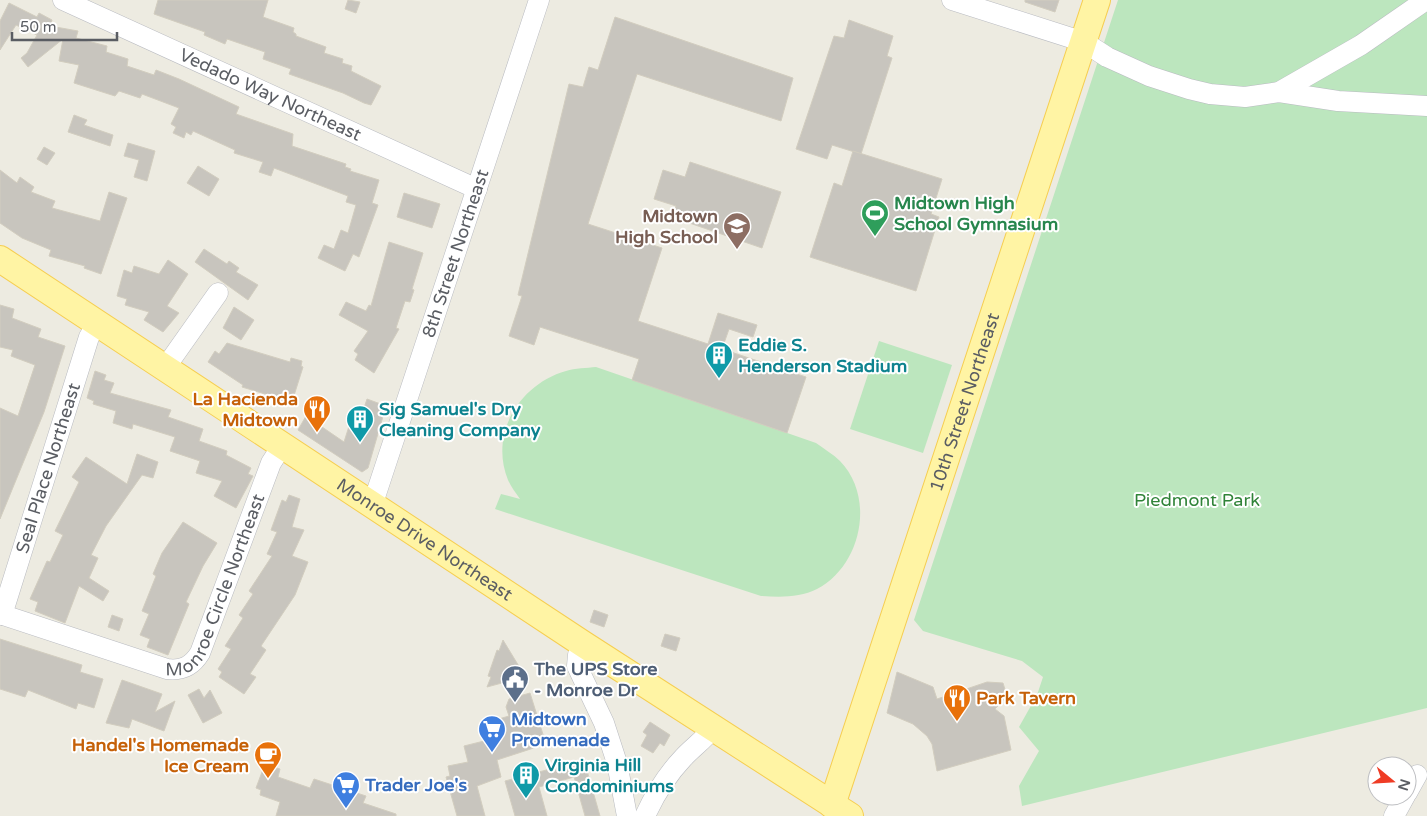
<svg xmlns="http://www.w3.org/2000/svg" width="1427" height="816" font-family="'Varela Round',sans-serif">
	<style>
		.green { fill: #bce6be }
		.building { fill: #c8c5be; stroke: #d2cdbf }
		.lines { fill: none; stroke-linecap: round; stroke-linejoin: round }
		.minor-casing { stroke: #b9bbc1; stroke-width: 21 }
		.major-casing { stroke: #f6ce51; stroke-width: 28 }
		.minor { stroke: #fff; stroke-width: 20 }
		.major { stroke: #fff4a4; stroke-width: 26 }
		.labels { text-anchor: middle; stroke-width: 4; stroke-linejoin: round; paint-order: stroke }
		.street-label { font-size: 18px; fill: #5a5d63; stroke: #fff }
		.leisure-label { font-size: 18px; font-weight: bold; fill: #27864d; stroke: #fff; text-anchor: start }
		.education-label { font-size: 18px; font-weight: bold; fill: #785e54; stroke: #fff; text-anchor: end }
		.culture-label { font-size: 18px; font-weight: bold; fill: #0d838f; stroke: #fff; text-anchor: start }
		.food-label { font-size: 18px; font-weight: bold; fill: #c56008; stroke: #fff; text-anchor: end }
		.park-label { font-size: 18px; fill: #308338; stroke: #fff }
		.service-label { font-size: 18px; font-weight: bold; fill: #4e5e75; stroke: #fff; text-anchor: start }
		.shop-label { font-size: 18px; font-weight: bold; fill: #366cbe; stroke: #fff; text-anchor: start }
	</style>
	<rect width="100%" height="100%" fill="#edebe1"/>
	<!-- green -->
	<g class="green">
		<path d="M1118,0H1427V708L1022,806L1019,786L1039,751L1019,727L1037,695L1043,677L1022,661L923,631L914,620Z"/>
		<path d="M879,341L952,365L923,453L850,429Z"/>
		<path d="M596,367L816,443C824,449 833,454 840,461C876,498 861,566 817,589C800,598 779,597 761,596L495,509L501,494L520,499C516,493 511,487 508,480C489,433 520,384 566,371C575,368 587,368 596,367Z"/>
	</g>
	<!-- building -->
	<g class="building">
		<path d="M158,0H268L263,17L294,28L293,32L296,34V36L326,47L324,53L343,59L342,63L352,66L351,71L381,86L371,105L364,103L343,93L289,74L291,69L263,59L265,52L227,39L225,44L204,35L205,32L154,14Z"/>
		<path d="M348,0L360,2L356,13L345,9Z"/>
		<path d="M1025,0H1059L1055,12L1025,2Z"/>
		<path d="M9,3L37,17L39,13L52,20L50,26L78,31L76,38L107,46L106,52L128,59L127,66L154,75L156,70L179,79L239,107L236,114L293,134L292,146L346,164L345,167L351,169L350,171L379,180L372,203L378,205L359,257L353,254L345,271L318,258L324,245L334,249L341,230L348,233L356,205L346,202L348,196L274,168L271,176L259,172L263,162L234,153L235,150L193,131L191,135L186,132L184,138L173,133L176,127L171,124L179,108L142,94L140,98L119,91L115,96L74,83L79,65L59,61L63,39L28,67L21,58L27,53L37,35L16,25L0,50V21Z"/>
		<path d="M615,17L793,78L781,121L637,74L588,224L662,248L638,321L708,344L718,313L757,325L753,337L729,329L722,349L806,377L787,433L632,380L639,359L540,327L534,345L509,336L522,296L518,295L569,84L583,87L589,67L598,70Z"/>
		<path d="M849,20L893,36L887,56L892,58L861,154L832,145L827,159L796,149L834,36L844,38Z"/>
		<path d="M74,115L87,120L84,125L113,135L110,146L68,132Z"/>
		<path d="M128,143L155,151L147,181L134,177L139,160L124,156Z"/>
		<path d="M44,147L55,153L47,165L37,159Z"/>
		<path d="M853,151L942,179L931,214L939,217L916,291L810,257L834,183L842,186Z"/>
		<path d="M690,162L781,192L762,248L672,217L676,206L654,199L663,170L685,177Z"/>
		<path d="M198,166L219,179L209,196L187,183Z"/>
		<path d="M0,170L17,183L20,177L34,187L31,192L55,201L52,208L100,221L109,192L127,198L101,274L84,268L85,266L49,256L51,250L22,238L0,223Z"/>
		<path d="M404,193L440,204L432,228L397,217Z"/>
		<path d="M389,242L423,253L412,289L414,290L410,302L405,301L396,328L399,329L374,373L355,360L358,354L354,351L368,331L339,315L346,302L366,311L369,305L371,306Z"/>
		<path d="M204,249L227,264L229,261L239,268L236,272L258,285L248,300L195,262Z"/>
		<path d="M168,260L188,274L167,306L179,313L163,332L144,320L149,312L125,305L127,299L117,296L124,270L132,273L134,266L159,274Z"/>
		<path d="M0,305L14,309L12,318L41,329L38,337L65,346L44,412L0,519V408L18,416L35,365L11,356L13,350L0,347Z"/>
		<path d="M234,307L254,320L241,340L223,328Z"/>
		<path d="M227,343L290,362L291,358L302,361L301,366L303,367L291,405L274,399L275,397L242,387L243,385L208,362L215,351L219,354Z"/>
		<path d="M95,371L106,375L104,380L114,383L110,393L171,410L168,417L203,429L199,441L227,451L226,455L251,468L248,474L253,476L236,508L214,496L222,481L196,473L200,461L170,451L175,437L133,424L132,429L113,423L116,411L93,404L94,401L87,398Z"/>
		<path d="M367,399L386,406L368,468L362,472L298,430L306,416L344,442L351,420L359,423Z"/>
		<path d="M137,454L158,462L153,478L142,475L106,526L91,555L98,558L89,578L109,591L103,601L79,586L65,623L35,611L38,602L30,599L47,561L50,562L63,535L55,531L79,482L72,477L86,457L127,484Z"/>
		<path d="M289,495L300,499L292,527L304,530L292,556L308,562L295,595L261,646L266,650L250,674L256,677L244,694L219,677L222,672L218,669L231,649L225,646L243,618L239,615L253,594L249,591L272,556L267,554L277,532L271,530L282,500L286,502Z"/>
		<path d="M183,522L217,543L203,566L186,602L189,604L168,655L147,647L150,639L140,635L149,614L142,611L156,576L153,574L162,553Z"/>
		<path d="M594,610L608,615L604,627L590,622Z"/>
		<path d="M112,615L123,619L119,631L108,627Z"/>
		<path d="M665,634L680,638L676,651L661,646Z"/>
		<path d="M0,639L82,665L80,672L103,679L94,708L78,703L76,709L28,690L25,697L0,689Z"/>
		<path d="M503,640L520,668L517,679L487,687L491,677L488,676L497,650L499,651Z"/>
		<path d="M897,672L933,687L937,699L987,682L1003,683L1007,696L995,709L1004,716L1011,750L937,771L932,744L927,736L913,724L887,713Z"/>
		<path d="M122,680L162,694L155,712L175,701L164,731L132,719L129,728L106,723Z"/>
		<path d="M199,689L204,698L210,690L222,713L203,723L188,695Z"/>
		<path d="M530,693L546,744L497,760L501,777L477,786L485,816H457L446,777L450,776L448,766L468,762L464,746L488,740L485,723L509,716L506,707L509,699Z"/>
		<path d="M650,722L670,735L664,746L660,743L653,753L641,746L647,735L643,732Z"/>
		<path d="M584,760L600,816H585L574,777L539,787L547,816H515L505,781Z"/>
		<path d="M265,764L280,769L278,777L310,788L314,779L366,796L363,803L396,814V816H276L280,802L260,795L261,790L256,788Z"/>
	</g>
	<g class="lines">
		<!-- minor casing -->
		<g class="minor-casing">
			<g id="minor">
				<path id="s1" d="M63,0L477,189"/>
				<path d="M952,0L1084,42L1107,57L1149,76L1189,89L1210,94L1245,97L1279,92L1361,45L1426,0"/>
				<path d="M1279,92L1338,101L1427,106"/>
				<path d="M165,368L218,293"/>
				<path id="s2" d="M372,506L539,0"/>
				<path id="s3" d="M0,614L167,669C182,671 192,666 200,653L271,463L282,446"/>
				<path id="s4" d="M2,615L89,337L97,324"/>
				<path d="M583,644L578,655L577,666L604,723L617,763L627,816"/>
				<path d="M1407,793L1417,775"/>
				<path d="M645,816C655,794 666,776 683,758C693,747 704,740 713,728"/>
				<path d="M1394,816L1405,796"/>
			</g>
		</g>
		<!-- major casing -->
		<g class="major-casing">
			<g id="major">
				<path id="s5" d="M0,259L583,644L850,816"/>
				<path id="s6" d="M832,805L1097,0"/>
			</g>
		</g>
		<!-- minor -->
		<use href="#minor" class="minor"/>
		<!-- major -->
		<use href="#major" class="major"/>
	</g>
	<!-- icons -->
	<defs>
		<g id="stadium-pin" transform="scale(1.4375)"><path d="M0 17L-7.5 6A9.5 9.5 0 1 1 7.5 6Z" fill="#2e9e5b" stroke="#fff"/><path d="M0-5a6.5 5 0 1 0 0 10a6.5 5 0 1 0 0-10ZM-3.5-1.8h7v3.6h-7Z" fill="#fff"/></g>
		<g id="school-pin" transform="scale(1.4375)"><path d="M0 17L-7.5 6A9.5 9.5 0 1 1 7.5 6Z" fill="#8d6e63" stroke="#fff"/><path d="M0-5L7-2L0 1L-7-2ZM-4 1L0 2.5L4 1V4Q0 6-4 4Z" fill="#fff"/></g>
		<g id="building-pin" transform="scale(1.4375)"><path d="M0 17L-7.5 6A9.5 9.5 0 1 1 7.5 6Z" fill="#0f9aa8" stroke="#fff"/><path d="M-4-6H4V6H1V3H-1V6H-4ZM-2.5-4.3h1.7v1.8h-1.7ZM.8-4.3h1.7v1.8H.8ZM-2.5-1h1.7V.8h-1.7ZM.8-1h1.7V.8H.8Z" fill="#fff"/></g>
		<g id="restaurant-pin" transform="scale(1.4375)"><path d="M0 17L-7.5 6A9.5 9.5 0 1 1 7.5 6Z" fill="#e8710a" stroke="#fff"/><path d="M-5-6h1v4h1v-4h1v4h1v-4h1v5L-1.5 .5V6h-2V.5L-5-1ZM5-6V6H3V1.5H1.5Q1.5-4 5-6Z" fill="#fff"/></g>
		<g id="civic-pin" transform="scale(1.4375)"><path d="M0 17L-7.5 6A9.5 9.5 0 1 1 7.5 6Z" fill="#5c6f8a" stroke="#fff"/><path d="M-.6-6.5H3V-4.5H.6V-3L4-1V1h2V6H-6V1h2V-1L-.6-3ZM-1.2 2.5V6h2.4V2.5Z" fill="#fff"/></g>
		<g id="supermarket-pin" transform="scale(1.4375)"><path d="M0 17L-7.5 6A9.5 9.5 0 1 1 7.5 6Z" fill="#3f7fe0" stroke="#fff"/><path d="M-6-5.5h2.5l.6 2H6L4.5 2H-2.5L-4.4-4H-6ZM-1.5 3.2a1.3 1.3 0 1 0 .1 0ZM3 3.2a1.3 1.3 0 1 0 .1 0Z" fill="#fff"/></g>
		<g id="cafe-pin" transform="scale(1.4375)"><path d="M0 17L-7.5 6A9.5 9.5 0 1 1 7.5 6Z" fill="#e8710a" stroke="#fff"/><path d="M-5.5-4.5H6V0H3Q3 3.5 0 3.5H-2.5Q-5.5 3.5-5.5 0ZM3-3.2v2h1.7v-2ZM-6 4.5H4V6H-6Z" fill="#fff"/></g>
	</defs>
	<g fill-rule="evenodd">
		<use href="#stadium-pin" x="875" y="213"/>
		<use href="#school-pin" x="737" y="226"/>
		<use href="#building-pin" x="719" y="355"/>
		<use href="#restaurant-pin" x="317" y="409"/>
		<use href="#building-pin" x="360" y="419"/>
		<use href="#civic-pin" x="515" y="679"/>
		<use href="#restaurant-pin" x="957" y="698"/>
		<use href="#supermarket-pin" x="492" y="729"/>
		<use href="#cafe-pin" x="268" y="755"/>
		<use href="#building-pin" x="526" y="775"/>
		<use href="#supermarket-pin" x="346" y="785"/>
	</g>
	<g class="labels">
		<!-- street labels -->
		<g class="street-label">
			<text dy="6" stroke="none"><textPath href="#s1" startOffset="228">Vedado Way Northeast</textPath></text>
			<text dy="6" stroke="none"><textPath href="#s2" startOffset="266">8th Street Northeast</textPath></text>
			<text dy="6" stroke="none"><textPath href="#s6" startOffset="424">10th Street Northeast</textPath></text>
			<text dy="6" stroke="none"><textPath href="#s4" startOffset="154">Seal Place Northeast</textPath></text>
			<text dy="6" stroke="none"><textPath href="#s5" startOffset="509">Monroe Drive Northeast</textPath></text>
			<text dy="6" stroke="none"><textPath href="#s3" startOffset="279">Monroe Circle Northeast</textPath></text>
		</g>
		<!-- leisure labels -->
		<g class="leisure-label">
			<text x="894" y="209">Midtown High<tspan x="894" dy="21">School Gymnasium</tspan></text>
		</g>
		<!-- education labels -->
		<g class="education-label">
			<text x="718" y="222">Midtown<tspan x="718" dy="21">High School</tspan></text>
		</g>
		<!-- culture labels -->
		<g class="culture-label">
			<text x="738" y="351">Eddie S.<tspan x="738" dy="21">Henderson Stadium</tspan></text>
			<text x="379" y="415">Sig Samuel's Dry<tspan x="379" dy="21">Cleaning Company</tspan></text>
			<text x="545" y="771">Virginia Hill<tspan x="545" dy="21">Condominiums</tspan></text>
		</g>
		<!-- food labels -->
		<g class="food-label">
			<text x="298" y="405">La Hacienda<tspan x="298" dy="21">Midtown</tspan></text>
			<text x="976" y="704" text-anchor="start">Park Tavern</text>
			<text x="249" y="751">Handel's Homemade<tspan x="249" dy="21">Ice Cream</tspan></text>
		</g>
		<!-- park labels -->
		<g class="park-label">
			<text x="1197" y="506">Piedmont Park</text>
		</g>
		<!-- service labels -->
		<g class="service-label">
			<text x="534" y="675">The UPS Store<tspan x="534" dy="21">- Monroe Dr</tspan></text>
		</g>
		<!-- shop labels -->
		<g class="shop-label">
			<text x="511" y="725">Midtown<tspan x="511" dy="21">Promenade</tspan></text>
			<text x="365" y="791">Trader Joe's</text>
		</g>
	</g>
	<!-- north arrow -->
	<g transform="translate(1392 781) rotate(108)"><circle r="24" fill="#ffffff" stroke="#bdbec1"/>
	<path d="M0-4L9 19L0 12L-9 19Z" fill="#ef3c25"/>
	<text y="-8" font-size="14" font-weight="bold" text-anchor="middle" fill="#5a5d63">N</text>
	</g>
	<!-- scale -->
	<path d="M12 32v8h105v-8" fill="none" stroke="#5a5d63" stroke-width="2.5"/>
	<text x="20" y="32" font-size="15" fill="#5a5d63" stroke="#ffffff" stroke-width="4" paint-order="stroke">50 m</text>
</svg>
